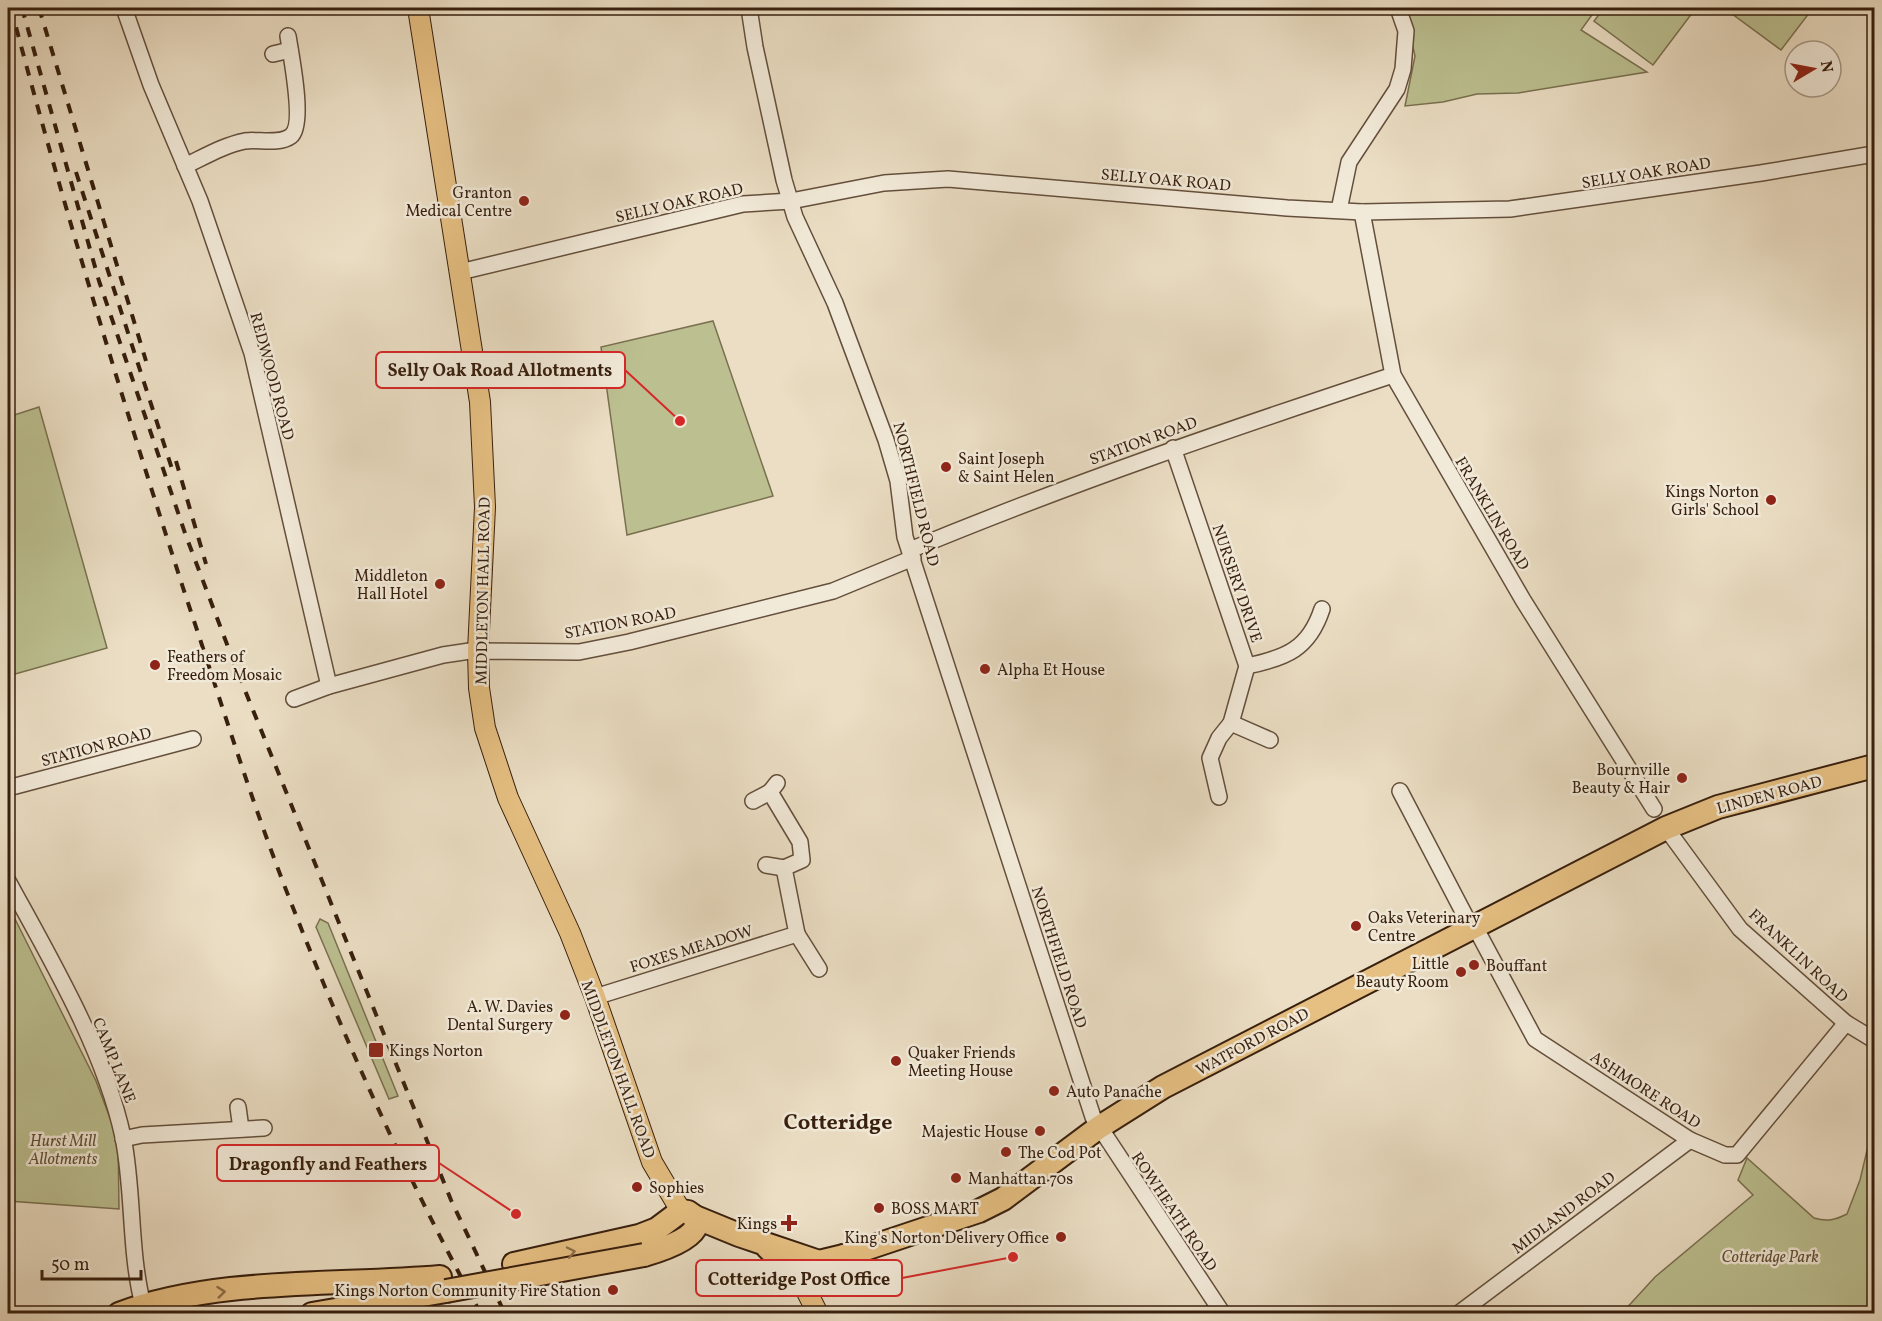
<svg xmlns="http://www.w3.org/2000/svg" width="1882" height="1321" font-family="Vollkorn,serif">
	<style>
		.green { fill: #bcc091; stroke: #7a7050; stroke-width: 1.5 }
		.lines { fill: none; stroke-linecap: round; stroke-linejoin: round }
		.minor-casing { stroke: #644f3c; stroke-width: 18 }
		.major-casing { stroke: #371f0e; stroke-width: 22 }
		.highway-casing { stroke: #371f0e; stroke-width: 26 }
		.minor { stroke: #f2ead9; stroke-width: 15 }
		.major { stroke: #e6bf82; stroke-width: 20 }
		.highway { stroke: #e6bf82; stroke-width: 22 }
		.rail { stroke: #371f0e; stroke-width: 4; stroke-dasharray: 10 10; stroke-linecap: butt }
		.highway-bridge-casing { stroke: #371f0e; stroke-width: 26; stroke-linecap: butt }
		.highway-bridge { stroke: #e6bf82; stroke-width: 22 }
		.oneway { stroke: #8e6f48 }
		.poi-dot { fill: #8f2418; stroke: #f2ead9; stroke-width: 2 }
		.labels { text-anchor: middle; stroke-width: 5; stroke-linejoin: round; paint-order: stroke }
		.street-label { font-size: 16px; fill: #371f0e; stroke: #f2ead9 }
		.poi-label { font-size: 16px; fill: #371f0e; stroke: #f2ead9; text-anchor: start }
		.park-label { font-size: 16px; font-style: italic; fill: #5f4f35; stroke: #f2ead9 }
		.district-label { font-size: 22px; font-weight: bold; fill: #371f0e; stroke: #f2ead9 }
		.leader { fill: none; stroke: #d62828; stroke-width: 2 }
		.callout-dot { fill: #d62828; stroke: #f2ead9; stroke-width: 2 }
		.callout { fill: #f2ead9; stroke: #d62828; stroke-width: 2 }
		.callout-label { font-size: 18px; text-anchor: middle; font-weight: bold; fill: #371f0e }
	</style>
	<rect width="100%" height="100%" fill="#ebdec4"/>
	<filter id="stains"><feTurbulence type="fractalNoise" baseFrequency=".00333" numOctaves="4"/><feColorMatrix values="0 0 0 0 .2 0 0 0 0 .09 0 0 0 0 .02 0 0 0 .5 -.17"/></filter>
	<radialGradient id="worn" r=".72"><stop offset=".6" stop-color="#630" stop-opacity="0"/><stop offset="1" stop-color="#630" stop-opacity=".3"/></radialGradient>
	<!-- green -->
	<g class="green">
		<path d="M1404,8H1597L1581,30L1647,72L1518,93L1477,94L1443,102L1405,106L1415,56Z"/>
		<path d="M1604,8H1696L1653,65L1594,21Z"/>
		<path d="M1724,8H1813L1781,50Z"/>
		<path d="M713,321L773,496L627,535L601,347Z"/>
		<path d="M39,407L107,648L8,676V417Z"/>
		<path d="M8,905L96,1081L118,1139L119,1209L8,1201Z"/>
		<path d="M320,919L328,923L398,1096L389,1099L316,927Z"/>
		<path d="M1874,1093V1313H1622L1655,1277L1753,1195L1738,1180L1747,1158L1814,1218C1827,1222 1835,1220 1847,1214L1860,1180L1869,1142Z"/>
	</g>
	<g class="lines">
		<!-- minor casing -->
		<g class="minor-casing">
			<g id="minor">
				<path d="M124,8L151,85L200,201L252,353L329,686"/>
				<path d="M749,8L755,47L784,180L795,217L835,303L886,440L898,481L905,537L1093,1117L1223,1314"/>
				<path d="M273,54L290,50"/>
				<path d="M185,166C204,157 224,145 245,141C258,139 279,145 291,136C305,125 291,55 288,36"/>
				<path d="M1339,210L1349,162L1397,89L1403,69L1406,31L1398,8"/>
				<path d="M1362,212L1393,375L1523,600L1654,809"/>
				<path d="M460,272L743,204L791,201L884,183L948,179L1287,208L1362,212L1510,209L1761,173L1874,154"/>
				<path d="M1173,448L1247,666L1231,723L1219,738L1210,758L1219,797"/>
				<path d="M910,550C1069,484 1230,429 1393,375"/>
				<path d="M1247,666C1286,658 1309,649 1322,609"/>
				<path d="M294,699L329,686L443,655L470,651L579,652L629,642L833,591L913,558"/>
				<path d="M1231,723L1270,740"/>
				<path d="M8,788L193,739"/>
				<path d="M1400,791L1471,927"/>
				<path d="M753,801L770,792"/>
				<path d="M1666,828L1740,929L1846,1023L1874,1040"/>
				<path d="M766,865L784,868"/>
				<path d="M8,881C51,960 104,1049 123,1137C134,1192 129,1250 143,1305"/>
				<path d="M1474,925L1535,1039L1690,1140L1725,1155H1737L1846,1023"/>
				<path d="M797,934L819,969"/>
				<path d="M595,997L797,934L784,868L802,860L800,842L770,792L777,783"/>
				<path d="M238,1107L241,1129"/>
				<path d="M123,1139L142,1135L264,1128"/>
				<path d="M1458,1314L1690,1140"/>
			</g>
		</g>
		<!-- major casing -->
		<g class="major-casing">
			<g id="major">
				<path d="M418,8L480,402L485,507L478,651L479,688L485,728L508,798L570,933L595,997L652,1162L681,1211"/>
				<path d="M803,1284L818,1314"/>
			</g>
		</g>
		<!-- highway casing -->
		<g class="highway-casing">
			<g id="highway">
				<path d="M768,1248L808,1285L820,1281L844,1256"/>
				<path d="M644,1255C658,1251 692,1240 696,1226L695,1217"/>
				<path d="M514,1264L639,1236L657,1229L681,1211L688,1212L695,1217L739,1235L819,1262L844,1256L979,1211L1003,1199L1098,1128L1163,1087L1666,828L1718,807L1874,766"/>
				<path d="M119,1314C216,1277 338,1286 440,1277"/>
				<path d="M312,1314L446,1291"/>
			</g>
		</g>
		<!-- minor -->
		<use href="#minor" class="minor"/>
		<!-- major -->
		<use href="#major" class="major"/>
		<!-- highway -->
		<use href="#highway" class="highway"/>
		<!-- rail -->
		<g class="rail">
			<path d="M11,8C63,206 123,402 186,597C218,692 247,788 283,882C340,1030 405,1175 481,1314"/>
			<path d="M22,8L99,281L186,536L236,668L451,1200L505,1314"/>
			<path d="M39,8L146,361"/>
			<path d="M76,172L173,472"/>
			<path d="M176,461L206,564"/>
		</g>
		<!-- highway-bridge casing -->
		<g class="highway-bridge-casing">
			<path id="highway-bridge" d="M446,1291L644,1255"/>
		</g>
		<!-- highway-bridge -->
		<use href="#highway-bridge" class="highway-bridge"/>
	</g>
	<!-- one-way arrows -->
	<defs><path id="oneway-chevron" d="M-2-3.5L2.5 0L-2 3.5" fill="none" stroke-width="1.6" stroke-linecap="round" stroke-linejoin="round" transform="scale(1.5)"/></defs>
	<g class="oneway">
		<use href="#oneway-chevron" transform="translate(571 1252) rotate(-12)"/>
		<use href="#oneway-chevron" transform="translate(221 1292) rotate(-6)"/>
	</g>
	<!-- markers -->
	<g class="poi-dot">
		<circle cx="524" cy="201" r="6"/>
		<circle cx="946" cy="467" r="6"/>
		<circle cx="1771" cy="500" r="6"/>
		<circle cx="440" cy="584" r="6"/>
		<circle cx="155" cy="665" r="6"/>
		<circle cx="985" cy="669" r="6"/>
		<circle cx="1682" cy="778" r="6"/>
		<circle cx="1356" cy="926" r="6"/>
		<circle cx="1474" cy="965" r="6"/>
		<circle cx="1461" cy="972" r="6"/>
		<circle cx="565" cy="1015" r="6"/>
		<rect x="368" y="1042" width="16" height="16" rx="3"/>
		<circle cx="896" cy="1061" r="6"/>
		<circle cx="1054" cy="1091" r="6"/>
		<circle cx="1040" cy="1131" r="6"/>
		<circle cx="1006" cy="1152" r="6"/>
		<circle cx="956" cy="1178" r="6"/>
		<circle cx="637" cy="1187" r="6"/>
		<circle cx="879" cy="1208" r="6"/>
		<path d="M786 1214h6v6h6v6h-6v6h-6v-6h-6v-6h6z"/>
		<circle cx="1061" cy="1237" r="6"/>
		<circle cx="613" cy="1290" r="6"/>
	</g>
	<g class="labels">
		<!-- street labels -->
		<g class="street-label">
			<text transform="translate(1646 172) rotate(-9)" y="6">SELLY OAK ROAD</text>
			<text transform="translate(1166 179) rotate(5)" y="6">SELLY OAK ROAD</text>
			<text transform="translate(679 202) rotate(-13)" y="6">SELLY OAK ROAD</text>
			<text transform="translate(273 376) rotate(75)" y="6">REDWOOD ROAD</text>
			<text transform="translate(1143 440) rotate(-20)" y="6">STATION ROAD</text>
			<text transform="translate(917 494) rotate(76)" y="6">NORTHFIELD ROAD</text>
			<text transform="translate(1493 513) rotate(59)" y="6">FRANKLIN ROAD</text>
			<text transform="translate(1238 583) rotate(71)" y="6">NURSERY DRIVE</text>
			<text transform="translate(482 591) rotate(-89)" y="6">MIDDLETON HALL ROAD</text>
			<text transform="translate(620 622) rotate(-11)" y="6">STATION ROAD</text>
			<text transform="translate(96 746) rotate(-15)" y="6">STATION ROAD</text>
			<text transform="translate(1769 794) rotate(-15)" y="6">LINDEN ROAD</text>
			<text transform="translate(691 948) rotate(-17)" y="6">FOXES MEADOW</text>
			<text transform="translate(1799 955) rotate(43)" y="6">FRANKLIN ROAD</text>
			<text transform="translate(1060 957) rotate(72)" y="6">NORTHFIELD ROAD</text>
			<text transform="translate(1252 1041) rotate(-28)" y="6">WATFORD ROAD</text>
			<text transform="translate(115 1060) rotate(68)" y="6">CAMP LANE</text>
			<text transform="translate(619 1069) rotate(70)" y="6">MIDDLETON HALL ROAD</text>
			<text transform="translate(1646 1089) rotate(33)" y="6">ASHMORE ROAD</text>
			<text transform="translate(1175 1211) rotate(56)" y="6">ROWHEATH ROAD</text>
			<text transform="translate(1563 1212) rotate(-37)" y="6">MIDLAND ROAD</text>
		</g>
		<!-- poi labels -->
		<g class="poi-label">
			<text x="512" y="198" text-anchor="end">Granton<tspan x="512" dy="18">Medical Centre</tspan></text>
			<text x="958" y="464">Saint Joseph<tspan x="958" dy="18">&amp; Saint Helen</tspan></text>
			<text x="1759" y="497" text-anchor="end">Kings Norton<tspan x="1759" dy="18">Girls' School</tspan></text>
			<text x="428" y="581" text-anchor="end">Middleton<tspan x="428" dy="18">Hall Hotel</tspan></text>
			<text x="167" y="662">Feathers of<tspan x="167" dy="18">Freedom Mosaic</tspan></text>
			<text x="997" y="675">Alpha Et House</text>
			<text x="1670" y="775" text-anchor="end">Bournville<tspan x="1670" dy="18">Beauty &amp; Hair</tspan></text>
			<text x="1368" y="923">Oaks Veterinary<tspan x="1368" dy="18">Centre</tspan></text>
			<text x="1449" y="969" text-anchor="end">Little<tspan x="1449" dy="18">Beauty Room</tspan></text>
			<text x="1486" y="971">Bouffant</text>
			<text x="553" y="1012" text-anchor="end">A. W. Davies<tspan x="553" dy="18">Dental Surgery</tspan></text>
			<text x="389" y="1056">Kings Norton</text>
			<text x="908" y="1058">Quaker Friends<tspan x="908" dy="18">Meeting House</tspan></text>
			<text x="1066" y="1097">Auto Panache</text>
			<text x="1028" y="1137" text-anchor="end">Majestic House</text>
			<text x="1018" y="1158">The Cod Pot</text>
			<text x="968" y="1184">Manhattan 70s</text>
			<text x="649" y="1193">Sophies</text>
			<text x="891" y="1214">BOSS MART</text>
			<text x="777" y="1229" text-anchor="end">Kings</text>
			<text x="1049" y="1243" text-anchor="end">King's Norton Delivery Office</text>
			<text x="601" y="1296" text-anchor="end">Kings Norton Community Fire Station</text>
		</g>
		<!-- park labels -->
		<g class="park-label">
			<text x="63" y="1146">Hurst Mill<tspan x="63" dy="18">Allotments</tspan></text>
			<text x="1770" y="1262">Cotteridge Park</text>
		</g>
		<!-- district labels -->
		<g class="district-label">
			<text x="838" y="1129">Cotteridge</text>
		</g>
	</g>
	<!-- callouts -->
	<path class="leader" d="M680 421L625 370M516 1214L439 1163M1013 1257L902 1278"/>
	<g class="callout-dot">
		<circle cx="680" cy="421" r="6"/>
		<circle cx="516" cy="1214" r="6"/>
		<circle cx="1013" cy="1257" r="6"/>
	</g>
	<g class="callout">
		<rect x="376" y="352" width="249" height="36" rx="6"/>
		<rect x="217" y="1145" width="222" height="36" rx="6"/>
		<rect x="696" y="1260" width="206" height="36" rx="6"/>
	</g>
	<g class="callout-label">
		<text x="500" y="376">Selly Oak Road Allotments</text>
		<text x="328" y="1170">Dragonfly and Feathers</text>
		<text x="799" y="1285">Cotteridge Post Office</text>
	</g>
	<!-- margin -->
	<rect width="1882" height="1321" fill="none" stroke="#ebdec4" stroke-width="30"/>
	<rect x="9" y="9" width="1864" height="1303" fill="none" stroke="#371f0e" stroke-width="3"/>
	<rect x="15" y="15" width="1852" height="1291" fill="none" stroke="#371f0e" stroke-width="1.5"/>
	<!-- north arrow -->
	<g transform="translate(1813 69) rotate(80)"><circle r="28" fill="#f2ead9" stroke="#a79988" stroke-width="1.5"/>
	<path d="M0-4.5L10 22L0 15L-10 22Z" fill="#8f2418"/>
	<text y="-9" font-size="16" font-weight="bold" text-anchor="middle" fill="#371f0e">N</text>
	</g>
	<!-- scale -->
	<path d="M42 1270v9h99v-9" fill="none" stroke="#371f0e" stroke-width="3"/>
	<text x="51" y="1270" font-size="18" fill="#371f0e" stroke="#f2ead9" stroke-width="4.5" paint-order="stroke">50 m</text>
	<rect width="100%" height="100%" filter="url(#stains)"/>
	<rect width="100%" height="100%" fill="url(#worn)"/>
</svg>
